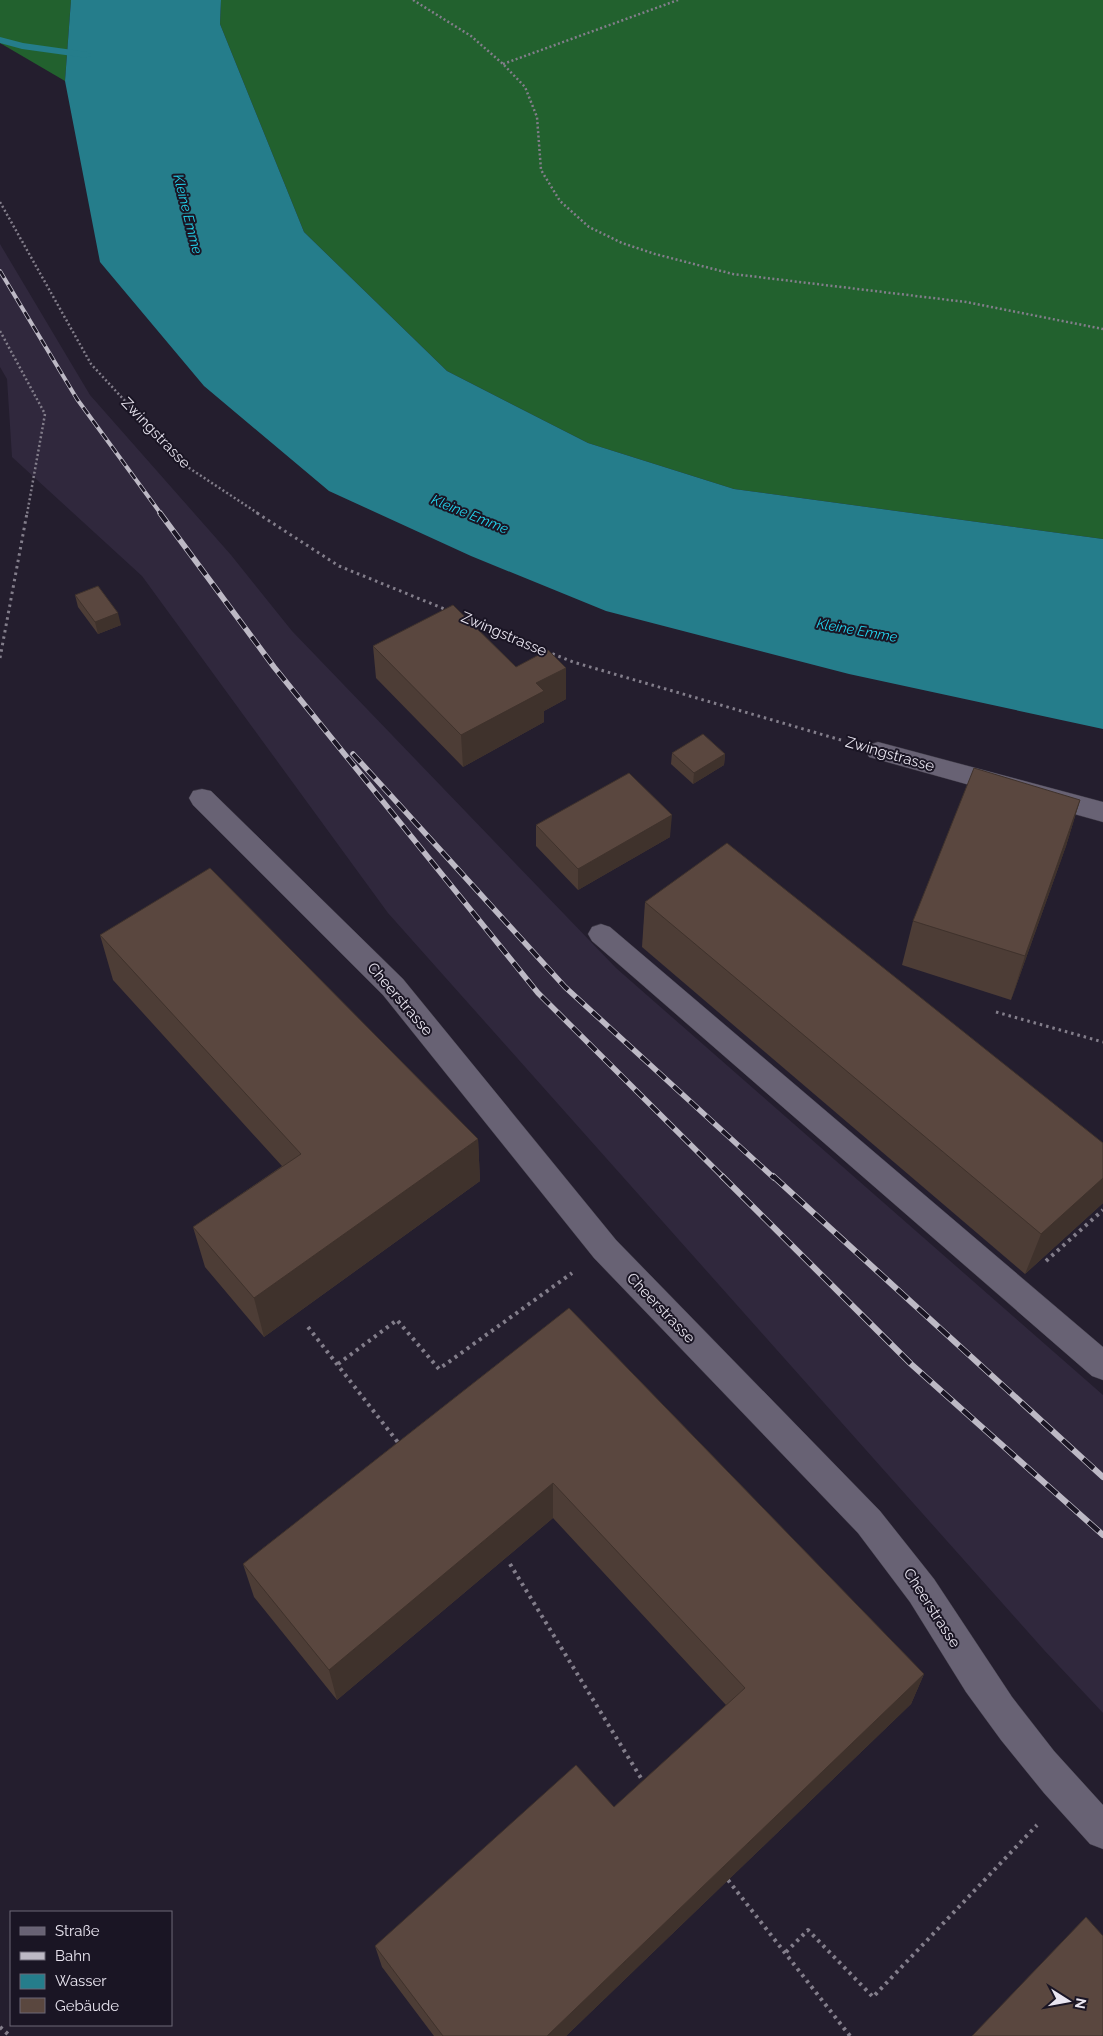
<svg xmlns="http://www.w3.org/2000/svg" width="1103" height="2036" font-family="Raleway,sans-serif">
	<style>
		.built { fill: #30283d }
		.forest { fill: #22612e }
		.water { fill: #257d8b }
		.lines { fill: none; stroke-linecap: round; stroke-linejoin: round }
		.stream { fill: #257d8b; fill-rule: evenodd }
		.minor-casing { stroke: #3d3945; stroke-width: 1 }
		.path-far2 { stroke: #837e8b; stroke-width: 2.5; stroke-dasharray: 2 2.5; stroke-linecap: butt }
		.path-far1 { stroke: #837e8b; stroke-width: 3; stroke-dasharray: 2.5 4; stroke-linecap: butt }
		.path { stroke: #837e8b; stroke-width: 4; stroke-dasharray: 3 4.5; stroke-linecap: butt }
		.minor { fill: #686274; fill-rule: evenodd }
		.rail-far2-casing { stroke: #bdb9c5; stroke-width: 4 }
		.rail-far1-casing { stroke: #bdb9c5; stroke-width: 5.5 }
		.rail-casing { stroke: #bdb9c5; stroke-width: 6 }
		.rail-far2 { stroke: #1a1524; stroke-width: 2.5; stroke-dasharray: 8; stroke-linecap: butt }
		.rail-far1 { stroke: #1a1524; stroke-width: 4; stroke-dasharray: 11; stroke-linecap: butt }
		.rail { stroke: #1a1524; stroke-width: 4.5; stroke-dasharray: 14; stroke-linecap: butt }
		.wall { fill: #4d3d36 }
		.shaded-wall { fill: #3f322c }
		.building { fill: #5a473f; stroke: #3f322c }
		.labels { text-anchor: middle; stroke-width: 4; stroke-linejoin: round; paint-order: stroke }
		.far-water-label { font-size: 14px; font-style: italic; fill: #22d4ed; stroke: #1a1524 }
		.street-label { font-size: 15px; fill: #e9e5f0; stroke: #1a1524 }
	</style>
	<rect width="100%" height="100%" fill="#241e2e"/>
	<!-- built -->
	<path class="built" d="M0,244L90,395L231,555L292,631L616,968L1103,1395V1713L1044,1650L388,913L142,576L12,457L7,379L0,367Z"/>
	<!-- forest -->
	<g class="forest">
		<path d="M0,0H71L65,81L0,43Z"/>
		<path d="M221,0H1103V539L734,489L588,443L447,371L304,232L220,24Z"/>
	</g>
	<!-- water -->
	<path class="water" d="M71,0H221L220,24L304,232L447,371L588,443L734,489L1103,539V729L849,674L606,611L471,556L329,491L204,386L100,262L65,81Z"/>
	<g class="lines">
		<!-- stream -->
		<path class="stream" d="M0,37L23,43L87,52L92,55L87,58L22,49L0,43Z"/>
		<!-- minor casing -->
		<g class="minor-casing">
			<g id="minor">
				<path d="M878,742L1103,802V822L869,757L866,751L869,745Z"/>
				<path d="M202,789L211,791L403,979L616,1240L880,1511L934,1579L1012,1697L1054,1751L1103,1805V1849L1090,1844L1044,1793L1001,1740L966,1692L910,1602L858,1533L594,1258L383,995L193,805L189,798L193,791Z"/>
				<path d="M601,924L610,927L1103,1347V1380L1092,1376L592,941L588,934L592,927Z"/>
			</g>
		</g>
		<!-- path-far2 -->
		<g class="path-far2">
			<path d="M413,0L471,36L503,64L525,87L537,117L541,170L560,201L589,227L622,243L655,254L733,274L966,302L1103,329"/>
			<path d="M503,64L678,0"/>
			<path d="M0,202L91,364L183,464L259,514"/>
			<path d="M0,331L45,414L27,514"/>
		</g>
		<!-- path-far1 -->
		<g class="path-far1">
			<path d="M257,513L339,566L447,610"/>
			<path d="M462,617L573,662L841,740"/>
			<path d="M0,658L27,513"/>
			<path d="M996,1012L1103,1042"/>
		</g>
		<!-- path -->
		<g class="path">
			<path d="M1046,1261L1103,1210"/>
			<path d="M308,1327L400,1445"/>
			<path d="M338,1364L397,1320L439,1369L572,1273"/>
			<path d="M510,1564L644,1783"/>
			<path d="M728,1880L850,2036"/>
			<path d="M786,1952L808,1930L873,1997L1037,1825"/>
			<path d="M0,2027L10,2036"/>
		</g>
		<!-- minor -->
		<use href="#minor" class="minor"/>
		<!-- rail-far2 casing -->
		<g class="rail-far2-casing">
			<path id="rail-far2" d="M0,271L77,399L161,514"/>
		</g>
		<!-- rail-far1 casing -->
		<g class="rail-far1-casing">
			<g id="rail-far1">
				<path d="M160,513L274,667L538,993L724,1178"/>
				<path d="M353,754L565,987L774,1178"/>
			</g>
		</g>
		<!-- rail casing -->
		<g class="rail-casing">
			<g id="rail">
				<path d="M722,1176L911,1364L1103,1535"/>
				<path d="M773,1176L1103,1477"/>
			</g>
		</g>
		<!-- rail-far2 -->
		<use href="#rail-far2" class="rail-far2"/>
		<!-- rail-far1 -->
		<use href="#rail-far1" class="rail-far1"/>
		<!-- rail -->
		<use href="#rail" class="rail"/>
	</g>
	<!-- wall -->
	<g class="wall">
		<path d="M75,595L121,625L98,634L78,607Z"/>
		<path d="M373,646L516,667L566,668V699L544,711V722L463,767L376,678Z"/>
		<path d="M672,753L725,754L724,765L693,784L671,764Z"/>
		<path d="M1080,800L1066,846L1011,1000L902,965L913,921Z"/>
		<path d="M536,825L670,837L578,890L536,846Z"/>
		<path d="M645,902L1103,1143V1203L1025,1274L642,947Z"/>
		<path d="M100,935L478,1139L480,1181L264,1337L205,1267L193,1227L282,1166L113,980Z"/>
		<path d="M569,1308L924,1674L911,1704L566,2036H434L382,1967L375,1946L614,1807L726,1705L553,1518L337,1700L254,1597L243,1564Z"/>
	</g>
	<!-- shaded-wall -->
	<g class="shaded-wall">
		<path d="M118,613L121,625L98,634L95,622Z"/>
		<path d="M566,668V699L544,711V722L463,767L461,735L536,683Z"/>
		<path d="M725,754L724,765L693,784L694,773Z"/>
		<path d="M1080,800L1066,846L1011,1000L1025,956Z"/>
		<path d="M672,815L670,837L578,890V869Z"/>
		<path d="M478,1139L480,1181L264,1337L254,1298Z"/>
		<path d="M1103,1178V1203L1025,1274L1041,1234Z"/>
		<path d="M553,1483V1518L337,1700L329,1670Z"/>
		<path d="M924,1674L911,1704L566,2036H547Z"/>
	</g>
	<!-- building -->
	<g class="building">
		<path d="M98,586L118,613L95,622L75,595Z"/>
		<path d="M453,605L516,667L548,650L566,668L536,683L544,691L461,735L373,646Z"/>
		<path d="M703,734L725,754L694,773L672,753Z"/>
		<path d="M974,768L1080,800L1025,956L913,921Z"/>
		<path d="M629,773L672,815L578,869L536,825Z"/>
		<path d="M727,843L1103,1143V1178L1041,1234L645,902Z"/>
		<path d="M210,868L478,1139L254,1298L193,1227L301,1154L100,935Z"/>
		<path d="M569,1308L924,1674L547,2036H443L375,1946L576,1765L614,1807L745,1688L553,1483L329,1670L243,1564Z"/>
		<path d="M1086,1917L1103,1936V2036H972Z"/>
	</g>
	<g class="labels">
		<!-- far-water labels -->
		<g class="far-water-label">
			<text transform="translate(188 214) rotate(76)" y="5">Kleine Emme</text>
			<text transform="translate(470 514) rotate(22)" y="5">Kleine Emme</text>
			<text transform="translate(857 630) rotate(10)" y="5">Kleine Emme</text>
		</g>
		<!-- street labels -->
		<g class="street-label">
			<text transform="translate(156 433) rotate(46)" y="5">Zwingstrasse</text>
			<text transform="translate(504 634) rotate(23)" y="5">Zwingstrasse</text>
			<text transform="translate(890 754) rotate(16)" y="5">Zwingstrasse</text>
			<text transform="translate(400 999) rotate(49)" y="5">Cheerstrasse</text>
			<text transform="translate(661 1308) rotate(46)" y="5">Cheerstrasse</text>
			<text transform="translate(932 1608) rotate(57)" y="5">Cheerstrasse</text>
		</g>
	</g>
	<!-- legend -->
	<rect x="10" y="1911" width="162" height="115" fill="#1a1524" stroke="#6d6876"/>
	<rect x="20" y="1927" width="25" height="8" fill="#686274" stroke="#6d6876"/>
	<text x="55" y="1936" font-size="15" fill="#e9e5f0">Straße</text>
	<rect x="20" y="1952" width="25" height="8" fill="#bdb9c5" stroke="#6d6876"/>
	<text x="55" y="1961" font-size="15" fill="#e9e5f0">Bahn</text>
	<rect x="20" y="1974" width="25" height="15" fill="#257d8b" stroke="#6d6876"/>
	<text x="55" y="1986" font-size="15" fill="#e9e5f0">Wasser</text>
	<rect x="20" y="1998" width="25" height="15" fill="#5a473f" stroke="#6d6876"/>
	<text x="55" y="2011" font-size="15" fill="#e9e5f0">Gebäude</text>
	<!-- north arrow -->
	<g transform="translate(1068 2001) rotate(101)" stroke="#1a1524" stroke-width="4" paint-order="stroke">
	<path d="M0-4L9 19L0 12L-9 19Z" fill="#e9e5f0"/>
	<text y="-8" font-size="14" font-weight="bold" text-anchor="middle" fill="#e9e5f0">N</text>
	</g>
</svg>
